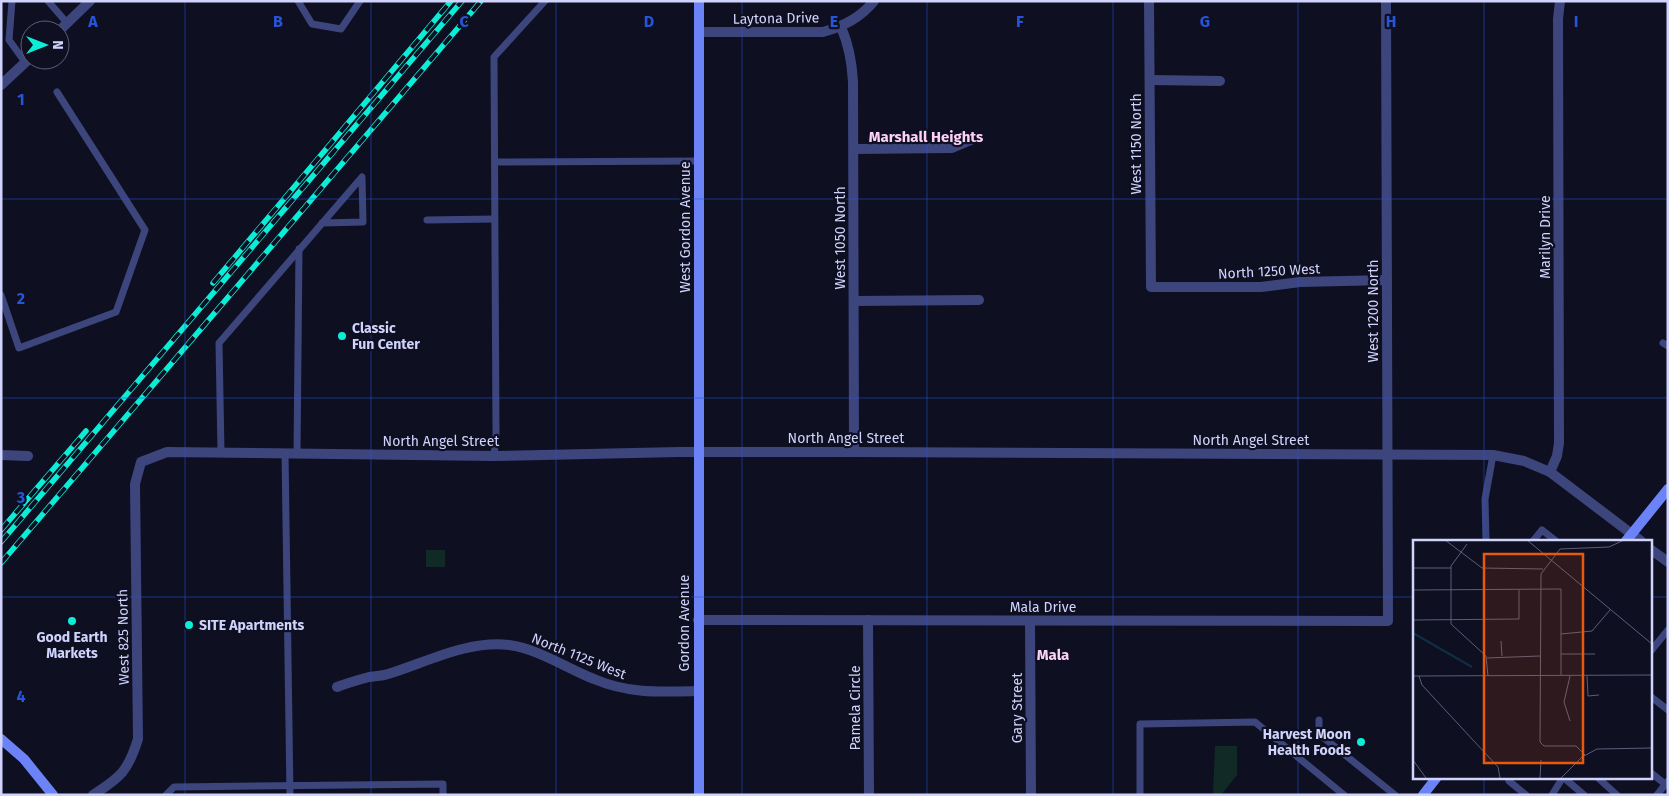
<svg xmlns="http://www.w3.org/2000/svg" width="1669" height="796" font-family="'Fira Sans',sans-serif">
	<style>
		.green { fill: #122a25 }
		.lines { fill: none; stroke-linecap: round; stroke-linejoin: round }
		.service { stroke: #3c467d; stroke-width: 7 }
		.minor { stroke: #3c467d; stroke-width: 10 }
		.tertiary { stroke: #3c467d; stroke-width: 10 }
		.secondary { stroke: #6c83f8; stroke-width: 10 }
		.rail-casing { stroke: #0cedd8; stroke-width: 5.5 }
		.rail { stroke: #0e0f21; stroke-width: 4; stroke-dasharray: 11; stroke-linecap: butt }
		.grid { fill: none; stroke: #2655da; stroke-width: 1; stroke-opacity: 0.55 }
		.poi-dot { fill: #0cedd8; stroke: #0e0f21; stroke-width: 2 }
		.labels { text-anchor: middle; stroke-width: 4.5; stroke-linejoin: round; paint-order: stroke }
		.street-label { font-size: 14px; fill: #d0d4fd; stroke: #0e0f21 }
		.poi-label { font-size: 14px; font-weight: bold; fill: #d0d4fd; stroke: #0e0f21; text-anchor: start }
		.neighbourhood-label { font-size: 15px; font-weight: bold; fill: #fdd2f5; stroke: #0e0f21 }
		.inset-river { fill: none; stroke: #0f2e43; stroke-width: 2.5 }
		.inset-road { fill: none; stroke: #5c5e79; stroke-width: 1 }
		.view { fill: #e8590c; fill-opacity: 0.15; stroke: #e8590c; stroke-width: 2.5 }
		.inset-edge { fill: none; stroke: #d0d4fd; stroke-width: 2.5 }
		.grid-label { font-size: 16px; text-anchor: middle; font-weight: bold; fill: #2655da; stroke: #0e0f21; stroke-width: 4.5; stroke-linejoin: round; paint-order: stroke }
	</style>
	<rect width="100%" height="100%" fill="#0e0f21"/>
	<!-- green -->
	<g class="green">
		<rect x="426" y="550" width="19" height="17"/>
		<path d="M1215,746H1237V775L1221,795H1213Z"/>
	</g>
	<g class="lines">
		<!-- service -->
		<g class="service">
			<path d="M12,1L9,40L25,62"/>
			<path d="M48,1L67,23"/>
			<path d="M298,1L312,24L341,29L360,1"/>
			<path d="M495,162L699,161"/>
			<path d="M427,220L494,219"/>
			<path d="M1,295L19,348L116,312L145,230L57,92"/>
			<path d="M1663,343L1668,346"/>
			<path d="M221,452L219,343L362,177L363,222L322,223"/>
			<path d="M285,453L290,795"/>
			<path d="M297,453L299,249"/>
			<path d="M494,456L496,434L494,57L545,1"/>
			<path d="M1486,541L1485,499L1493,455"/>
			<path d="M1533,541L1542,530L1556,541"/>
			<path d="M1650,652L1668,630"/>
			<path d="M1650,696L1668,710"/>
			<path d="M1319,720V734L1395,795"/>
			<path d="M1650,772L1665,784"/>
			<path d="M1597,777L1617,795"/>
			<path d="M1509,781L1526,795"/>
			<path d="M166,795L174,787L443,784V795"/>
			<path d="M1140,795V724L1255,722L1344,795"/>
			<path d="M1552,795L1563,777L1584,795"/>
			<path d="M1657,795L1668,781"/>
		</g>
		<!-- minor -->
		<g class="minor">
			<path d="M1149,1L1151,287H1261L1300,282L1387,280"/>
			<path d="M841,27C849,45 852,62 853,82L854,452"/>
			<path d="M60,30L90,1"/>
			<path d="M699,32H823C844,26 860,18 874,1"/>
			<path d="M1150,80L1220,81"/>
			<path d="M1,85L30,58"/>
			<path d="M854,149L952,148L978,137"/>
			<path d="M854,301L979,300"/>
			<path d="M1,455L28,456"/>
			<path d="M1550,472L1557,456L1559,443L1558,19L1560,1"/>
			<path d="M698,620L1388,621L1386,1"/>
			<path d="M868,620L869,795"/>
			<path d="M1030,621L1031,795"/>
			<path d="M337,687C347,683 358,680 369,677C376,676 382,676 388,674C427,662 468,640 509,645C539,649 566,668 594,679C629,694 661,692 698,691"/>
		</g>
		<!-- tertiary -->
		<g class="tertiary">
			<path d="M1650,549L1668,562"/>
			<path d="M93,795C121,777 128,771 138,739L135,484L141,462L167,452L494,456L679,452H854L1493,455L1524,461L1550,472L1641,541"/>
		</g>
		<!-- secondary -->
		<g class="secondary">
			<path d="M1626,541L1668,489"/>
			<path d="M1,739L24,759L53,795"/>
			<path d="M699,795V1"/>
			<path d="M1423,795L1437,777"/>
		</g>
		<!-- rail casing -->
		<g class="rail-casing">
			<g id="rail">
				<path d="M213,283L451,1"/>
				<path d="M1,530L86,431"/>
				<path d="M1,542L462,1"/>
				<path d="M1,563L481,1"/>
			</g>
		</g>
		<!-- rail -->
		<use href="#rail" class="rail"/>
	</g>
	<!-- grid -->
	<path class="grid" d="M185,1V795M371,1V795M556,1V795M742,1V795M927,1V795M1113,1V795M1298,1V795M1484,1V541M1,199H1668M1,398H1668M1,597H1414M1650,597H1668M1484,777V795"/>
	<!-- markers -->
	<g class="poi-dot">
		<circle cx="342" cy="336" r="5"/>
		<circle cx="72" cy="621" r="5"/>
		<circle cx="189" cy="625" r="5"/>
		<circle cx="1361" cy="742" r="5"/>
	</g>
	<g class="labels">
		<!-- street labels -->
		<g class="street-label">
			<text transform="translate(776 18) rotate(-1)" y="5">Laytona Drive</text>
			<text transform="translate(1136 144) rotate(-90)" y="5">West 1150 North</text>
			<text transform="translate(685 227) rotate(-90)" y="5">West Gordon Avenue</text>
			<text transform="translate(1545 237) rotate(-90)" y="5">Marilyn Drive</text>
			<text transform="translate(840 238) rotate(-90)" y="5">West 1050 North</text>
			<text transform="translate(1269 271) rotate(-3)" y="5">North 1250 West</text>
			<text transform="translate(1373 311) rotate(-90)" y="5">West 1200 North</text>
			<text x="846" y="443">North Angel Street</text>
			<text x="1251" y="445">North Angel Street</text>
			<text x="441" y="446">North Angel Street</text>
			<text x="1043" y="612">Mala Drive</text>
			<text transform="translate(684 623) rotate(-90)" y="5">Gordon Avenue</text>
			<text transform="translate(123 637) rotate(-91)" y="5">West 825 North</text>
			<text transform="translate(579 656) rotate(22)" y="5">North 1125 West</text>
			<text transform="translate(855 708) rotate(-90)" y="5">Pamela Circle</text>
			<text transform="translate(1017 708) rotate(-90)" y="5">Gary Street</text>
		</g>
		<!-- poi labels -->
		<g class="poi-label">
			<text x="352" y="333">Classic<tspan x="352" dy="16">Fun Center</tspan></text>
			<text x="199" y="630">SITE Apartments</text>
			<text x="72" y="642" text-anchor="middle">Good Earth<tspan x="72" dy="16">Markets</tspan></text>
			<text x="1351" y="739" text-anchor="end">Harvest Moon<tspan x="1351" dy="16">Health Foods</tspan></text>
		</g>
		<!-- neighbourhood labels -->
		<g class="neighbourhood-label">
			<text x="926" y="142">Marshall Heights</text>
			<text x="1053" y="660">Mala</text>
		</g>
	</g>
	<!-- overview -->
	<g transform="translate(1413 540)">
		<rect width="239" height="239" fill="#0e0f21"/>
		<path class="inset-river" d="M0,93L59,127"/>
		<path class="inset-road" d="M32,0L69,28L130,29M114,0L239,104M54,4L38,26V84L73,116L75,136M0,28H38M0,50L148,49V135M0,80L106,79V50M148,94L179,91L197,70M88,101L89,116M148,114H182M74,118L127,116M0,136L239,135M6,136L9,145L85,227L87,238M174,136L175,156L186,155M157,181L151,162L157,136M172,215L163,206H131L127,202L128,34L147,9L196,7L211,0M0,220L13,238M127,238L128,220M148,238L169,217L184,209L239,208"/>
		<path class="view" d="M71,14H170V223H71Z"/>
		<rect width="239" height="239" class="inset-edge"/>
	</g>
	<g class="grid-label">
		<text x="93" y="27">A</text>
		<text x="278" y="27">B</text>
		<text x="464" y="27">C</text>
		<text x="649" y="27">D</text>
		<text x="834" y="27">E</text>
		<text x="1020" y="27">F</text>
		<text x="1205" y="27">G</text>
		<text x="1391" y="27">H</text>
		<text x="1576" y="27">I</text>
		<text x="21" y="105">1</text>
		<text x="21" y="304">2</text>
		<text x="21" y="503">3</text>
		<text x="21" y="702">4</text>
	</g>
	<!-- border -->
	<rect width="1669" height="796" fill="none" stroke="#d0d4fd" stroke-width="5"/>
	<!-- north arrow -->
	<g transform="translate(45 45) rotate(90)"><circle r="24" fill="#0e0f21" stroke="#5c5e79"/>
	<path d="M0-4L9 19L0 12L-9 19Z" fill="#0cedd8"/>
	<text y="-8" font-size="14" font-weight="bold" text-anchor="middle" fill="#d0d4fd">N</text>
	</g>
</svg>
